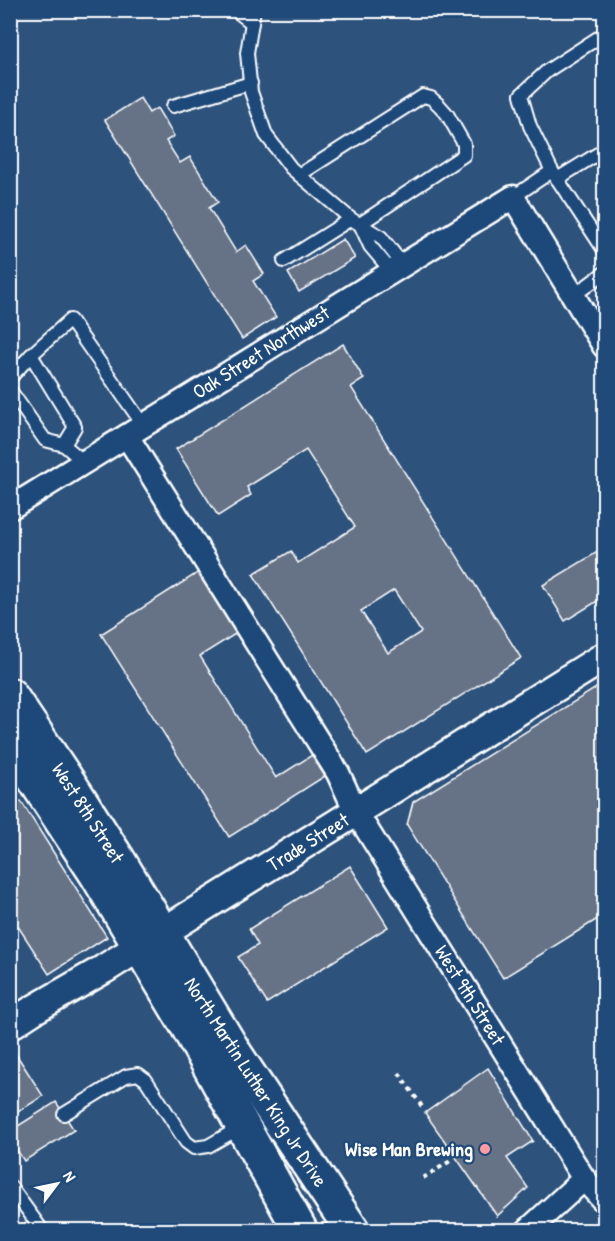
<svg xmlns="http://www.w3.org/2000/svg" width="615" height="1241" font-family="'Patrick Hand',sans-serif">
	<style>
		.building { fill: #667386; stroke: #fff; stroke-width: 1.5; fill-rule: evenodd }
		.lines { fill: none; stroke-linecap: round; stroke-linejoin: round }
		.service-casing { stroke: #fff; stroke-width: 16 }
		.minor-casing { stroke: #fff; stroke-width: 27 }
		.tertiary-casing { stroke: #fff; stroke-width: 33 }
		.primary-casing { stroke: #fff; stroke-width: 38 }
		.path { stroke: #fff; stroke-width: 4; stroke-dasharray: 4.5 4.5; stroke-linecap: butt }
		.service { stroke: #1f4a7a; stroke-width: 12 }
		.minor { stroke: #1f4a7a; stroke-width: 22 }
		.tertiary { stroke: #1f4a7a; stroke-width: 28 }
		.primary { stroke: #1f4a7a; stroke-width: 33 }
		.rail-casing { stroke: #fff; stroke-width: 7 }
		.rail { stroke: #1f4a7a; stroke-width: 4.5; stroke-dasharray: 14; stroke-linecap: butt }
		.poi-dot { fill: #ff9aa2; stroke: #1f4a7a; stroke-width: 2 }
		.labels { text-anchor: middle; stroke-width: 4.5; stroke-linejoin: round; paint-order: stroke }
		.street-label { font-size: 20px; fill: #fff; stroke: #1f4a7a }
		.poi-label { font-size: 20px; font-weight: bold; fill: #fff; stroke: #1f4a7a; text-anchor: end }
	</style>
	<rect width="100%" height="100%" fill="#2d527c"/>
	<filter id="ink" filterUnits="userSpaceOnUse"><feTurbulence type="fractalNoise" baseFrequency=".0167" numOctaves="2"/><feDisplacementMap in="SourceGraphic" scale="12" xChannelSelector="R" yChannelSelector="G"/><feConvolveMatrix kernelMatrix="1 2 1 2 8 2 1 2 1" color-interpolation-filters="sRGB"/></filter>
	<g filter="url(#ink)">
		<!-- building -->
		<g class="building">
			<path d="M140,98L149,113L157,108L174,136L166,141L180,163L190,157L218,202L209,208L236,252L246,245L264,274L253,281L276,317L242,339L105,120Z"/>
			<path d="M343,239L355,258L299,292L288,273Z"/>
			<path d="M343,344L364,379L351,387L521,658L367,755L253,574L291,551L298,563L355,527L306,450L247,487L251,495L218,516L176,449ZM394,590L421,632L388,653L361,611Z"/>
			<path d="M604,548V597L565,621L543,585Z"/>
			<path d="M202,570L240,631L200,656L276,778L312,755L325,776L229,837L101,634Z"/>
			<path d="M604,683V915L503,978L407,825L413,802Z"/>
			<path d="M21,801L107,937L49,974L10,914V808Z"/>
			<path d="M350,866L388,927L267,1003L238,957L258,945L249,929Z"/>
			<path d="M16,1054L43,1096L10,1117V1058Z"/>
			<path d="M488,1068L533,1141L507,1158L528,1188L497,1216L425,1113Z"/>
			<path d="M56,1102L74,1130L24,1161L10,1139V1131Z"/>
		</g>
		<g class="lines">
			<!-- service casing -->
			<g class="service-casing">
				<g id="service">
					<path d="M235,10L252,23"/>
					<path d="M254,10L247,53L251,92L266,135L291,168L351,219L381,237L403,265"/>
					<path d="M173,106L251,83"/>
					<path d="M552,171L604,250"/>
					<path d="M299,175L423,96L431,98L439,105L447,114L464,144V155L360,224"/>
					<path d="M557,179L604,150"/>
					<path d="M513,197L552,171L530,126L521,95L547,71L604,34"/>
					<path d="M360,224L370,246L392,272"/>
					<path d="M284,261L351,219"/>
					<path d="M573,296L604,273"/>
					<path d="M31,355L75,427L64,445L84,462"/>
					<path d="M10,378L31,355L70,320L144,426"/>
					<path d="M10,390L45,440L64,445"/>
					<path d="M64,1114L126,1076L138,1074L146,1080L186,1142L194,1148L208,1146L241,1127"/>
					<path d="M10,1186L42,1230"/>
				</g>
			</g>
			<!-- minor casing -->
			<g class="minor-casing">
				<g id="minor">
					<path d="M127,436L338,773L356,812L584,1179L604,1201"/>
					<path d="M10,508L513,197L604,346"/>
					<path d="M528,1230L584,1179"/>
				</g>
			</g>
			<!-- tertiary casing -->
			<g class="tertiary-casing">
				<path id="tertiary" d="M10,1025L33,1010L104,969L604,657"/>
			</g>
			<!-- primary casing -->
			<g class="primary-casing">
				<g id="primary">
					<path d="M10,695L75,792L119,861L236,1055L352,1230"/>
					<path d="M10,742L97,875L188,1027L300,1230"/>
				</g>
			</g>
			<!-- path -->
			<g class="path">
				<path d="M399,1073L423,1108"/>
				<path d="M423,1178L452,1160"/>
			</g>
			<!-- service -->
			<use href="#service" class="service"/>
			<!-- minor -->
			<use href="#minor" class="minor"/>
			<!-- tertiary -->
			<use href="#tertiary" class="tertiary"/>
			<!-- primary -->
			<use href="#primary" class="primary"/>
			<!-- rail casing -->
			<g class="rail-casing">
				<path id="rail" d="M591,1230L604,1217"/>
			</g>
			<!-- rail -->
			<use href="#rail" class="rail"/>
		</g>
	</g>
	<!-- markers -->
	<circle class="poi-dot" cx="485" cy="1149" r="6"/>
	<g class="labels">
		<!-- street labels -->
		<g class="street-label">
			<text transform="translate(261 352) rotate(-32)" y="7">Oak Street Northwest</text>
			<text transform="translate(88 813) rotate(57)" y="7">West 8th Street</text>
			<text transform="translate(308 842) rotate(-32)" y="7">Trade Street</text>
			<text transform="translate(470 995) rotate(58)" y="7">West 9th Street</text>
			<text transform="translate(256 1082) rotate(57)" y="7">North Martin Luther King Jr Drive</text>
		</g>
		<!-- poi labels -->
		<g class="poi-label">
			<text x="473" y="1156">Wise Man Brewing</text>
		</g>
	</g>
	<!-- margin -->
	<rect width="615" height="1241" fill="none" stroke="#1f4a7a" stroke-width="36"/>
	<rect x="18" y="18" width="579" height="1205" fill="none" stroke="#fff" stroke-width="2" filter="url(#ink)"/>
	<!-- north arrow -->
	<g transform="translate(57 1184) rotate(58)" stroke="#1f4a7a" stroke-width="4.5" paint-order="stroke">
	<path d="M0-4.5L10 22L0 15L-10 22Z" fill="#ffffff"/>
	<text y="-9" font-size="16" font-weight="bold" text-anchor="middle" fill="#ffffff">N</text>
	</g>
</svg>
